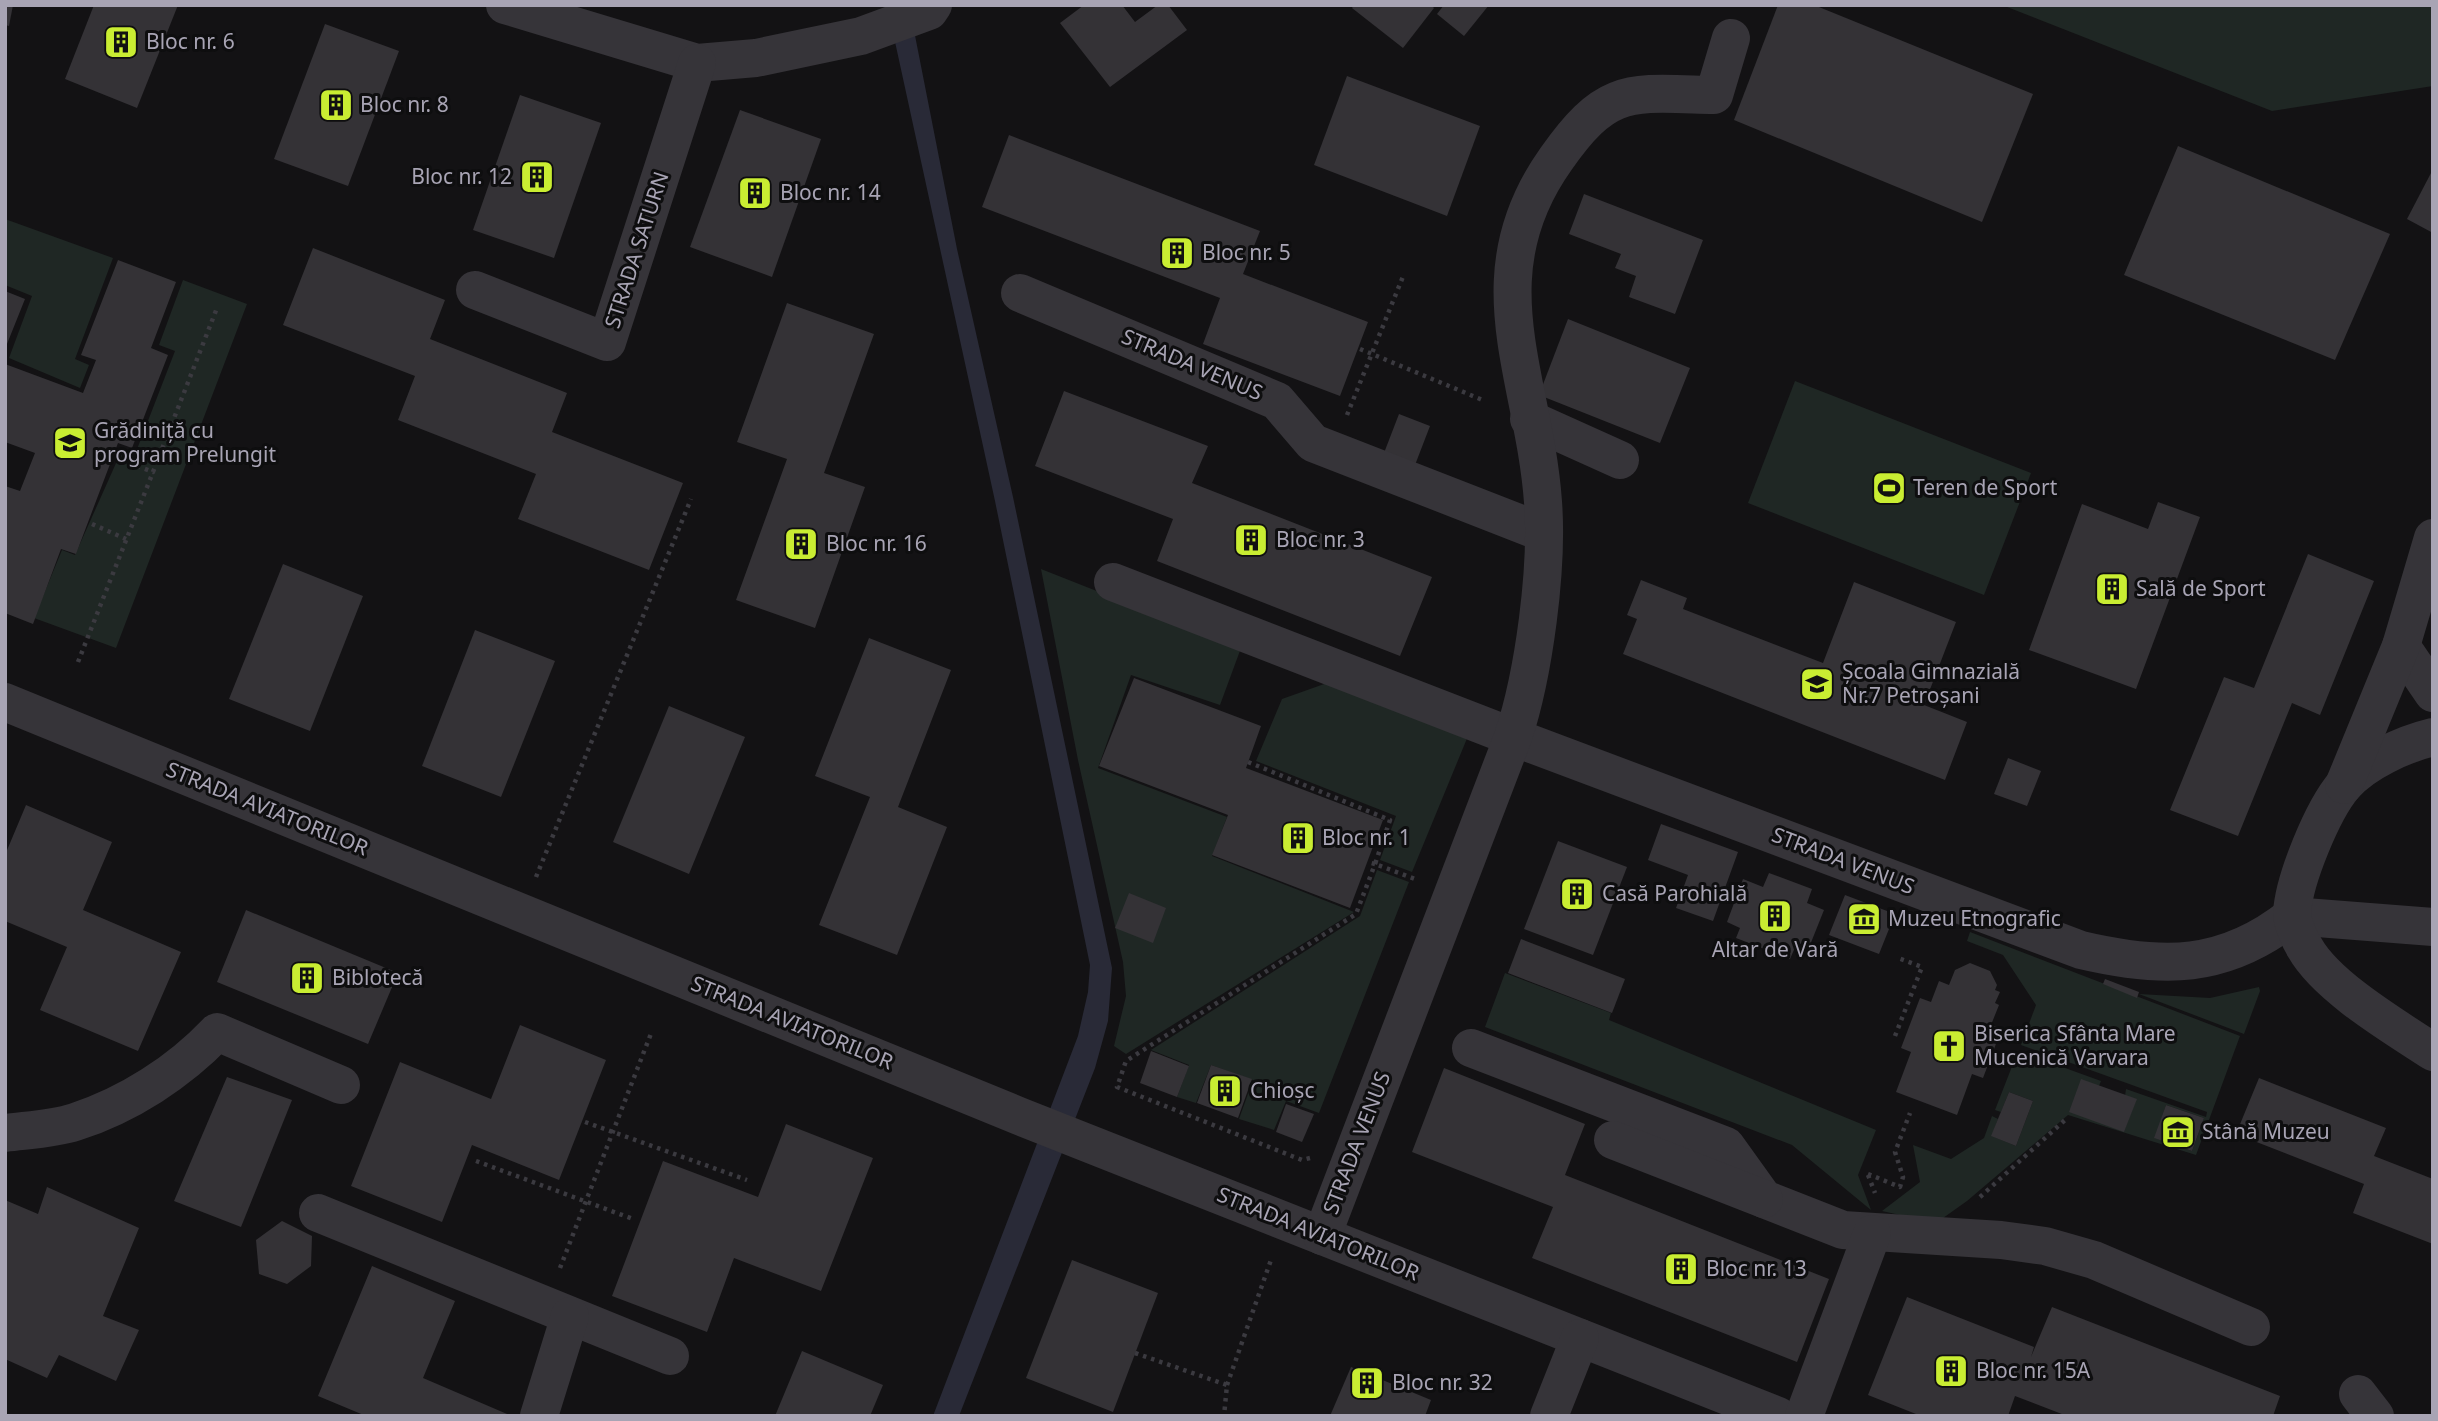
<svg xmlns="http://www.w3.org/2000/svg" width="2438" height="1421" font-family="'Noto Sans',sans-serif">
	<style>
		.green { fill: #1f2724; fill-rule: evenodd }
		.water { fill: #292a37 }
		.building { fill: #343236 }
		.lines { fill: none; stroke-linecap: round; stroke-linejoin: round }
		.path { stroke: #3b3a40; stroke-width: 4.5; stroke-dasharray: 3.5 5; stroke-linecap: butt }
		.minor { stroke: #363439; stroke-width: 38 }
		.labels { text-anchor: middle; stroke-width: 6; stroke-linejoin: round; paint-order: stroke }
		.poi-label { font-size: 21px; fill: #a8a4b4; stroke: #0e0e0f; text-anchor: start }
		.street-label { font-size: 21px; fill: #a8a4b4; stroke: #0e0e0f }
	</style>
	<rect width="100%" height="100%" fill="#131214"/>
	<!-- green -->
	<g class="green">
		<path d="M2002,5H2433V86L2272,111Z"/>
		<path d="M5,219L113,258L75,359L89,365L80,388L9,358L32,296L5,285Z"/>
		<path d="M183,280L247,304L116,648L34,618L62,550L75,555L121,452L134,457L175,351L159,345Z"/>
		<path d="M1795,381L2031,473L1984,595L1748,503Z"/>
		<path d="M1041,569L1241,648L1220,705L1131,675L1098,768L1227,817L1212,856L1354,912L1126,1054L1114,1046L1126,996L1123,962L1078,760Z"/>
		<path d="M1327,683L1468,736L1412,872L1380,860L1396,816L1256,761L1282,699Z"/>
		<path d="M1377,870L1409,882L1319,1113L1286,1101L1274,1130L1239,1119L1253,1080L1211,1065L1196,1103L1177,1097L1189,1065L1151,1050L1360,916Z"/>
		<path d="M1970,932L2240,1036L2196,1155L2068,1115L1967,1201L1936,1223L1882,1211L1920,1182L1913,1145L1951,1159L1984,1138L1992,1116L1998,1119L1992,1136L2016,1146L2033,1101L2009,1092L2001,1112L1995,1110L2018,1051L2101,1081L2099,1086L2124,1131L2136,1100L2125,1096L2126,1089L2206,1117L2207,1112L2021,1045L2036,1005L2003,955L1967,941ZM2166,1105L2204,1118L2192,1151L2155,1138Z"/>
		<path d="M1505,973L1611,1013L1609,1020L1876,1130L1858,1175L1871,1210L1792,1145L1485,1027Z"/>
		<path d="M2259,987L2260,991L2244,1034L2139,994L2210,998Z"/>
	</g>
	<!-- water -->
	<path class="water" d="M887,5H909L957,249L1013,497L1112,968L1108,1021L1095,1068L959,1416H933L1078,1036L1088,992L1090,965L995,501Z"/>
	<!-- building -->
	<g class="building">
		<path d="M5,5H13L9,26L5,25Z"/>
		<path d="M94,5H178L137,108L65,79Z"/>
		<path d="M1084,5H1122L1135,22L1158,5H1168L1187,30L1110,87L1060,23Z"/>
		<path d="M1354,5H1431L1434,8L1403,48L1352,8Z"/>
		<path d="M1444,5H1489L1464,36L1437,14Z"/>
		<path d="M1778,5H1814L2033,94L1982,222L1734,120Z"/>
		<path d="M325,24L399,51L348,186L274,159Z"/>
		<path d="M1347,76L1480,126L1447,216L1314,165Z"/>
		<path d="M520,95L601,123L554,258L473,230Z"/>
		<path d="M740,110L821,139L772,277L690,247Z"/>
		<path d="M1009,135L1260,231L1243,274L1368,322L1340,396L1203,344L1220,298L982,207Z"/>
		<path d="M2178,146L2390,234L2335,360L2124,275Z"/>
		<path d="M2431,173L2433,174V233L2407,219Z"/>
		<path d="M1584,194L1703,240L1675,314L1629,297L1636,276L1615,268L1621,254L1569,234Z"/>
		<path d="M313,248L445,300L430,339L567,393L552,432L683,483L649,570L518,519L536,474L398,420L415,376L283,325Z"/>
		<path d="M118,260L176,282L151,348L168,355L132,448L118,443L76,554L61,549L33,624L5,613V486L20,491L35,453L5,442V364L83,393L96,360L81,355Z"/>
		<path d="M5,291L25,299L5,349Z"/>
		<path d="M787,303L874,334L824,473L865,487L815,628L736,600L787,459L737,442Z"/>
		<path d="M1568,319L1690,368L1660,443L1539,395Z"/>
		<path d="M1064,391L1208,446L1192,483L1432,577L1400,656L1157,561L1173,519L1035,466Z"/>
		<path d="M1399,414L1430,426L1415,465L1384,453Z"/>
		<path d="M2158,502L2200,517L2136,689L2029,650L2082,504L2148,529Z"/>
		<path d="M2308,554L2374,581L2320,715L2292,703L2238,836L2170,810L2224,677L2254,688Z"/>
		<path d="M283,564L363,596L310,731L229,699Z"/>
		<path d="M1641,580L1687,598L1683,609L1823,663L1854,582L1956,622L1924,705L1967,722L1945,780L1623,654L1637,619L1627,615Z"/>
		<path d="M475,630L555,661L501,797L422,766Z"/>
		<path d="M869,638L951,670L898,807L947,827L897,955L819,925L870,797L815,776Z"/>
		<path d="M1134,678L1261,726L1246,768L1383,820L1350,908L1212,855L1228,815L1099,766Z"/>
		<path d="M669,706L745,737L689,874L613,842Z"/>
		<path d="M2008,758L2041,771L2027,806L1994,794Z"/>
		<path d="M26,805L112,842L83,910L181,952L138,1051L40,1010L67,947L5,921V855Z"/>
		<path d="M1661,824L1738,852L1713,921L1676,908L1688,875L1648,860Z"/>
		<path d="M1558,841L1627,867L1593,955L1524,929Z"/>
		<path d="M1769,873L1812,889L1807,903L1824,910L1808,950L1796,945L1790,959L1736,938L1740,928L1727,922L1743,879L1763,887Z"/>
		<path d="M1129,893L1166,908L1153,943L1115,928Z"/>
		<path d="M1845,895L1895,914L1879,954L1829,935Z"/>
		<path d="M246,910L398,973L368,1044L217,982Z"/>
		<path d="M1521,939L1625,979L1612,1013L1508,973Z"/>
		<path d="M1970,963L1990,971L1997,985L1995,990L2000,992L1995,1003L1999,1005L1991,1025L2002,1028L1983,1078L1972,1074L1957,1115L1896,1092L1911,1052L1901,1048L1920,998L1931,1002L1939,981L1949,985L1955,970Z"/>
		<path d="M2105,979L2139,992L2137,998L2103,984Z"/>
		<path d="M520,1025L606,1060L559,1180L472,1145L442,1222L351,1186L400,1062L491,1099Z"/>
		<path d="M1151,1051L1189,1066L1177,1097L1140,1083Z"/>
		<path d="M1211,1065L1252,1079L1238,1118L1197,1103Z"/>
		<path d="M1444,1068L1585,1124L1565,1175L1829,1279L1797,1362L1532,1258L1553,1207L1412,1152Z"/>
		<path d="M227,1077L292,1100L241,1227L174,1201Z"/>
		<path d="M2259,1078L2386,1128L2374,1156L2433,1179V1244L2353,1213L2364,1184L2236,1134Z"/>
		<path d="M2081,1079L2137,1099L2124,1132L2069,1112Z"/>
		<path d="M2009,1092L2033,1101L2016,1146L1991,1136Z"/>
		<path d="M1286,1104L1314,1114L1302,1142L1276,1132Z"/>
		<path d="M2166,1105L2204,1118L2192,1151L2154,1138Z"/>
		<path d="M786,1124L873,1158L821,1291L734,1258L707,1332L612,1296L663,1161L758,1197Z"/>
		<path d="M47,1187L139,1228L103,1316L139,1330L116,1381L59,1355L47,1378L5,1359V1200L38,1214Z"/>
		<path d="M282,1221L312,1236L311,1266L287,1284L259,1274L256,1240Z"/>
		<path d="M1072,1260L1158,1293L1113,1412L1026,1378Z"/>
		<path d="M372,1266L455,1301L423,1378L512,1416H366L318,1396Z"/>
		<path d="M1907,1297L2034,1347L2031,1357L2052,1307L2280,1396L2273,1416H2067L2015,1396L2008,1416H1921L1868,1395Z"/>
		<path d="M802,1351L883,1385L870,1416H775Z"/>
		<path d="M1351,1367L1431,1400L1425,1416H1330Z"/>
	</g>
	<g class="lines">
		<!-- path -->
		<g class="path">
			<path d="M1360,349L1485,401"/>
			<path d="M1347,415L1404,274"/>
			<path d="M121,460L153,472L217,308"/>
			<path d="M92,524L126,539"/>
			<path d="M78,662L153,472"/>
			<path d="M1248,762L1390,820L1375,864L1415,879"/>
			<path d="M536,877L691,499"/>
			<path d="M1895,1036L1922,967L1898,958"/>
			<path d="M585,1122L747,1180"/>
			<path d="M1310,1158L1302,1160L1117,1087L1126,1061L1356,914L1375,864L1367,862"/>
			<path d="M476,1161L633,1219"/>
			<path d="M1868,1174L1900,1187L1903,1177L1895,1152L1910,1113"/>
			<path d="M1868,1175L1875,1193"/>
			<path d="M1980,1197L2065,1120"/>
			<path d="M560,1268L652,1031"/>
			<path d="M1135,1353L1227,1385L1224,1416"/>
			<path d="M1227,1385L1272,1257"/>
		</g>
		<!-- minor -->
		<g class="minor">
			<path d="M505,5L697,63L756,58L861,36L929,11L933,5"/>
			<path d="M475,290L607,342L697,63"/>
			<path d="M1020,293L1277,401L1313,443L1544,533"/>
			<path d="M1529,419L1620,460"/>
			<path d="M1113,582L1513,737L2081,950C2162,969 2224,970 2292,916L2433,927"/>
			<path d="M2401,646L2433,693"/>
			<path d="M5,702L1019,1116L1778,1416"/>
			<path d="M2433,737C2404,744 2364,762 2344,785C2322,811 2294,880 2292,913C2292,923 2300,940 2305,948C2327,987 2395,1027 2433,1052"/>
			<path d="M2344,785L2401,646L2433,538"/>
			<path d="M1471,1048L1726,1146L1764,1199L1843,1230L2001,1240L2045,1246L2094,1260L2251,1327"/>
			<path d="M5,1133C28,1130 54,1129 75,1122C128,1105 179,1072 217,1032L341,1085"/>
			<path d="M1613,1140L1764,1199"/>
			<path d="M318,1213L670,1356"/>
			<path d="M1322,1236L1513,737C1534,674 1548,568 1543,502C1534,376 1472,277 1556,159C1608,85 1629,93 1714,95L1731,38"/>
			<path d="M2358,1394L2375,1416"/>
			<path d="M539,1416L570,1316"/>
			<path d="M1549,1416L1580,1338"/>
			<path d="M1804,1416L1872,1234"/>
		</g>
	</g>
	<!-- icons -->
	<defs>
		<g id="building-square" transform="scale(1.75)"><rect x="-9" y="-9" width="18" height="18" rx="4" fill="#c9ed32" stroke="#0e0e0f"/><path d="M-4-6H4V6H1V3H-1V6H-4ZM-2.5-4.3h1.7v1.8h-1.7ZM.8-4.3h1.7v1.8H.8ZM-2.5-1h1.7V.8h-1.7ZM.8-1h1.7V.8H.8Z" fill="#111"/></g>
		<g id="school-square" transform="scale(1.75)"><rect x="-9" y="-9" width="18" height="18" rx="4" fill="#c9ed32" stroke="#0e0e0f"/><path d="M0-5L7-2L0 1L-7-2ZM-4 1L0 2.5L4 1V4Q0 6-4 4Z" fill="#111"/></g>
		<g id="stadium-square" transform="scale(1.75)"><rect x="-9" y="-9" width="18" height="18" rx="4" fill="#c9ed32" stroke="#0e0e0f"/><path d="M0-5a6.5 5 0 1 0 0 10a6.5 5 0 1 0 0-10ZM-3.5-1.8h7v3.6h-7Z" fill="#111"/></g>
		<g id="museum-square" transform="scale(1.75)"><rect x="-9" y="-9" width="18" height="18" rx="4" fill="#c9ed32" stroke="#0e0e0f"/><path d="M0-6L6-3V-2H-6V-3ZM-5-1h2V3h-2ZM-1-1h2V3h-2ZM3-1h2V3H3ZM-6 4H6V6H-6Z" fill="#111"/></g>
		<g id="church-square" transform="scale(1.75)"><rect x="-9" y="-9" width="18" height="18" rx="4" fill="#c9ed32" stroke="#0e0e0f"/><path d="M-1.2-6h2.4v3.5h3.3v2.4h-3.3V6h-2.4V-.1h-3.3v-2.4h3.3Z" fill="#111"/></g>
	</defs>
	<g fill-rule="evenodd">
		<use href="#building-square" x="121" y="42"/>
		<use href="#building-square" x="336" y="105"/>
		<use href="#building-square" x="537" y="177"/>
		<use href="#building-square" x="755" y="193"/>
		<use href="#building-square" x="1177" y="253"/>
		<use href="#school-square" x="70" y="443"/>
		<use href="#stadium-square" x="1889" y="488"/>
		<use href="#building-square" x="1251" y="540"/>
		<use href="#building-square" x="801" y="544"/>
		<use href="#building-square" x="2112" y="589"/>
		<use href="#school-square" x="1817" y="684"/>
		<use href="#building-square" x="1298" y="838"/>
		<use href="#building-square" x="1577" y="894"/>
		<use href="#building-square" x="1775" y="916"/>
		<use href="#museum-square" x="1864" y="919"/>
		<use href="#building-square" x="307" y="978"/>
		<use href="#church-square" x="1949" y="1046"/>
		<use href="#building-square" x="1225" y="1091"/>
		<use href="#museum-square" x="2178" y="1132"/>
		<use href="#building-square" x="1681" y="1269"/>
		<use href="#building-square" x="1951" y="1371"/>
		<use href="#building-square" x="1367" y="1383"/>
	</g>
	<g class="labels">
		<!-- poi labels -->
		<g class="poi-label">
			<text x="146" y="49">Bloc nr. 6</text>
			<text x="360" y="112">Bloc nr. 8</text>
			<text x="512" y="184" text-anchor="end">Bloc nr. 12</text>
			<text x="780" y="200">Bloc nr. 14</text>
			<text x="1202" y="260">Bloc nr. 5</text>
			<text x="94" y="438">Grădiniță cu<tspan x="94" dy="24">program Prelungit</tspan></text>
			<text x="1913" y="495">Teren de Sport</text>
			<text x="1276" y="547">Bloc nr. 3</text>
			<text x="826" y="551">Bloc nr. 16</text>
			<text x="2136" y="596">Sală de Sport</text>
			<text x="1842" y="679">Școala Gimnazială<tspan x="1842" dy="24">Nr.7 Petroșani</tspan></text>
			<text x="1322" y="845">Bloc nr. 1</text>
			<text x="1602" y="901">Casă Parohială</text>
			<text x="1888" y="926">Muzeu Etnografic</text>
			<text x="1775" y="957" text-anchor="middle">Altar de Vară</text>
			<text x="332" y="985">Biblotecă</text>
			<text x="1974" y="1041">Biserica Sfânta Mare<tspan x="1974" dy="24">Mucenică Varvara</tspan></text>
			<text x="1250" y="1098">Chioșc</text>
			<text x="2202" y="1139">Stână Muzeu</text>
			<text x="1706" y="1276">Bloc nr. 13</text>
			<text x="1976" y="1378">Bloc nr. 15A</text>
			<text x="1392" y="1390">Bloc nr. 32</text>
		</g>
		<!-- street labels -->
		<g class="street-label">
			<text transform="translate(637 250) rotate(-72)" y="7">STRADA SATURN</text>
			<text transform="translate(1192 365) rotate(23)" y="7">STRADA VENUS</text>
			<text transform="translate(267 809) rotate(22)" y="7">STRADA AVIATORILOR</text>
			<text transform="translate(1843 861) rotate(21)" y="7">STRADA VENUS</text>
			<text transform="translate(792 1023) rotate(22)" y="7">STRADA AVIATORILOR</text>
			<text transform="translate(1357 1143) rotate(-69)" y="7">STRADA VENUS</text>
			<text transform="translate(1318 1234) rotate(22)" y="7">STRADA AVIATORILOR</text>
		</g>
	</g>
	<!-- border -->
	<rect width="2438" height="1421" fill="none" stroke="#a8a4b4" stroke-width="14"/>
</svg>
